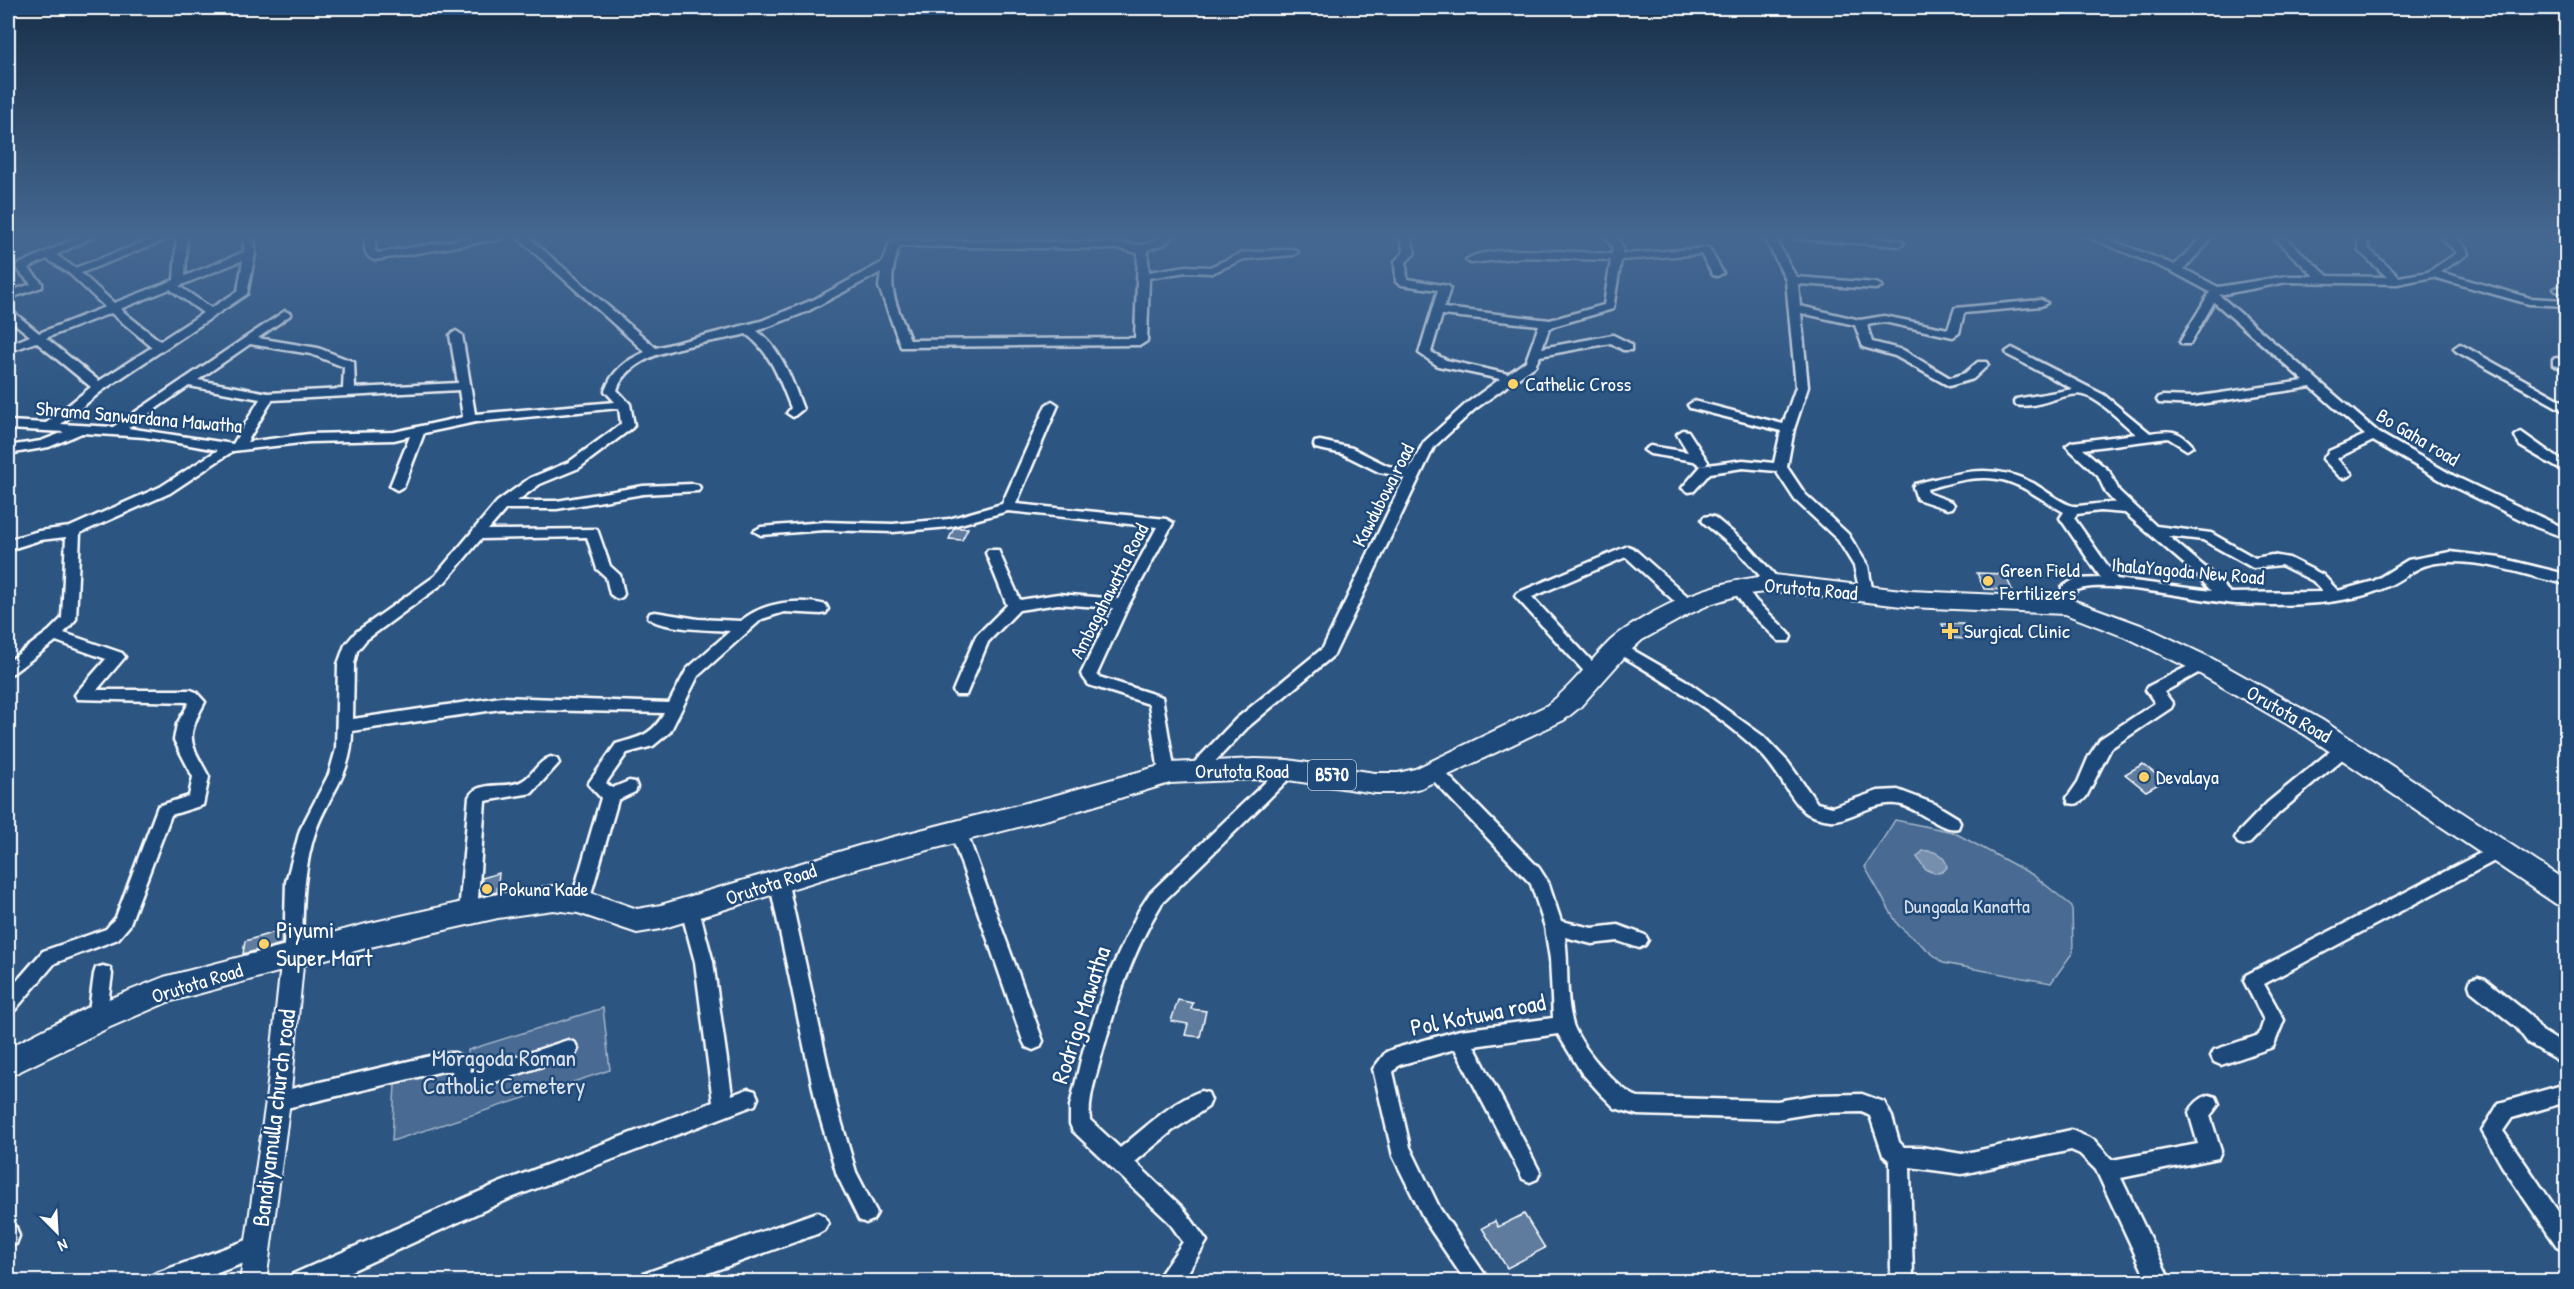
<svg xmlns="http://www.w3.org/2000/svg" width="2574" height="1289" font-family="'Patrick Hand',sans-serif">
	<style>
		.green { fill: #486b92; stroke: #a4b5c8; stroke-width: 1.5 }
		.water { fill: #748fad; stroke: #acbcce; stroke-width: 1.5 }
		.building { fill: #5e7c9f; stroke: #fff; stroke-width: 1.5 }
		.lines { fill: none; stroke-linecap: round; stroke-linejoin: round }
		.minor-casing { stroke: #fff; stroke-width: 5 }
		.tertiary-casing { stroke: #fff; stroke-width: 4 }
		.primary-casing { stroke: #fff; stroke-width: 4 }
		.minor { fill: #1f4a7a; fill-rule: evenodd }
		.tertiary { fill: #1f4a7a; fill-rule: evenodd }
		.primary { fill: #1f4a7a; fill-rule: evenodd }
		.poi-dot { fill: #ffd166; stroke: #1f4a7a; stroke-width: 2 }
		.labels { text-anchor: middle; stroke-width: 5; stroke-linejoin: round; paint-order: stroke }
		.shield { fill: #1f4a7a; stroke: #bcc9d7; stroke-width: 1.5 }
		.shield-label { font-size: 18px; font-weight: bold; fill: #fff }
		.poi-label { font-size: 20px; fill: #fff; stroke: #1f4a7a; text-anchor: start }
		.street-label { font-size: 20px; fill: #fff; stroke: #1f4a7a }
		.park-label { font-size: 20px; fill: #dae1e9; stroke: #1f4a7a }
		.near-poi-label { font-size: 24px; fill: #fff; stroke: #1f4a7a; text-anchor: start }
		.near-street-label { font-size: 24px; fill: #fff; stroke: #1f4a7a }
		.near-park-label { font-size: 24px; fill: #dae1e9; stroke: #1f4a7a }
	</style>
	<rect width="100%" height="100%" fill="#2c5582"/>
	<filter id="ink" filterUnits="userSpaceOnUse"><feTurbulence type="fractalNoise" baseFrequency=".0167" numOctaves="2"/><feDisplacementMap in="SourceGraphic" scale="12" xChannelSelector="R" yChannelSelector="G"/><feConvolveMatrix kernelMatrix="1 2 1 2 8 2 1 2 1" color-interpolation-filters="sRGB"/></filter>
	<g filter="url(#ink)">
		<!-- green -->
		<g class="green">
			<path d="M1895,820L1953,832L2033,875L2072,906L2073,952L2051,983L1943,963L1898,925L1865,867Z"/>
			<path d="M603,1008L610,1070L392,1141L395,1084L468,1061V1050Z"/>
		</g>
		<!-- water -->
		<path class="water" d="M1923,851C1934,850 1945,855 1947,867C1941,876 1933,873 1925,869L1917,857Z"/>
		<!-- building -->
		<g class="building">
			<path d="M954,528H968L962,540L949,539Z"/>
			<path d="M1977,573L2005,574L2012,590L1984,589Z"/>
			<path d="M1942,624H1963L1969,639L1949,638Z"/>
			<path d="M2143,764L2164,781L2146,791L2125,774Z"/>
			<path d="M499,873L497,892L480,896L482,878Z"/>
			<path d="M282,930V944L243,954L245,941Z"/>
			<path d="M1178,1000L1193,1003L1191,1009L1206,1011L1200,1037L1185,1035L1188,1024L1171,1021Z"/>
			<path d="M1524,1214L1545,1248L1507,1268L1482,1228L1495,1221L1498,1227Z"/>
		</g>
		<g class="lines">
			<!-- minor casing -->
			<g class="minor-casing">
				<g id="minor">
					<path d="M81,236H95L56,255L75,268L160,236H175L81,273L114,303L174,280L177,236H187L185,276L244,252V236H254L255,254L247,294L103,390L61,424L113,427L285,311L291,314L289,316L258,338L318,348L354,362L355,388L458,383L450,335L456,331L462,335L475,414L615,402L605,391C612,371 626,360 645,352L516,236H527L656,348L761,321L815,299L883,262L890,243L895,240L1121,243C1134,246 1150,247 1161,236H1172L1165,244L1147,250L1149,272L1186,266L1210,267L1242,253L1293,249L1298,252L1293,255L1244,259L1212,273L1186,272L1149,278L1147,341L1141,345L901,347L879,287L881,272L806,312L757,331C782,349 792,381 803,409L793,417L787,413L791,408C780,381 771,352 746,334C707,345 633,346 617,390L630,404L634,425L632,428L579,468L540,484L517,501H557L643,486L693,484L698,485L700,488L698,491L643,494L557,509H506L488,530L597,529L610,566L620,575L624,594L622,597L617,599L610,594L606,577L597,569L587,537L481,539L445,582L366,640L357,651L354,664L353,719L501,697L669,703L687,669L730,631C714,630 657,629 648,617L650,613L655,612L698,619L741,621C763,602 799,598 826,605L828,609L826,613L821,614L784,612L762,619L698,676L670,732L653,746L627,753L606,783L612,788L629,781L635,782L637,787L635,792L618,800L589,901L586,906L580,908L574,906L571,901L601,798L588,784L616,744C639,737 652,736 664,713L501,709L352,731C352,775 330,792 316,830C302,871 303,913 302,955L299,961L293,963L287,961L284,955L286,882L300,830L329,774L336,749L338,664L345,645L356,632L435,576L497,502L530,478L569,462L621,424L619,408L476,422L424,433L404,486L397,490L390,486L410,436L394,440L309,442L233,451L170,493L80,533L76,619L64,633L122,653L125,657L97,690H191L196,692L205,702C184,740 190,741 209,777L203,805L171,815L129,926L118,939L55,963L15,1010L8,1012V991L43,951L106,929L116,917L158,806L189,796L193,777L174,740L177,724L189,703L187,702L78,699L75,695L78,691L106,659L56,641L13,673L8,674V662L49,631L62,618L66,537L40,540L8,550V540L39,531L70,527L160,487L218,450L144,437L82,433L49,447L8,454V446L41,441L64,432L8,429V421L46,423L91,387L36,342L8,352V345L30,336L8,318V310L12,311L39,333L105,307L70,274L47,259L28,268L42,283V287L8,299V292L31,284L17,269V265ZM899,246L1121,249L1138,253L1135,338L910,340C895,300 885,289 899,246ZM243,260L238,291L211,308L179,286ZM170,289L203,313L160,341L120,309ZM111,313L152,347L99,381L46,338ZM250,344L311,354L344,367L343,389L268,393L198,380ZM189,386L260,399L233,444L128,428ZM459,390L463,417L394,432L309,434L247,442L272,400Z"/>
					<path d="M365,236H375V251L378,253L481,236H504L499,239L375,260C363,257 365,246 365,236Z"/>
					<path d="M1403,236H1413L1411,240L1415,253L1406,262L1407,279L1448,286L1450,288L1444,308L1550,320L1604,305L1611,260L1523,257L1471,263L1466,260C1486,243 1582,253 1612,254L1613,247L1604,236H1615L1623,247L1622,254L1709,248L1723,273L1717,276L1713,275L1701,254L1621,260L1613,309L1554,326L1549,329L1542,348L1613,335L1631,344V350H1623L1611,343L1540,356L1535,366L1475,409L1434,447L1334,655L1248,727L1203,774L1197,776L1191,774L1189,770L1191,766L1236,719L1323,648L1405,477L1379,472L1343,454L1315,448L1314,445L1315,442L1320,441L1352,448L1388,466L1409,470L1424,442L1467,403L1500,379L1438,366L1419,353L1438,290L1402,285L1396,282L1395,261L1404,252L1401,240ZM1442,315L1539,325L1526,361L1508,374L1446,360L1431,352Z"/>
					<path d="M1764,236H1774L1796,277L1876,283L1882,286L1876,289L1798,284L1800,306L1860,320L1884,316L1948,329L1955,308L2041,300L2047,303L2041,306L1964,313L1959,333L1953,337L1884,322L1867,325L1872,342L1903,350L1950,378L1965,373L1978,362H1986L1988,365L1973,379L1949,386L1895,356L1863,347L1855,325L1801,313L1808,387L1794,429L1787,467L1805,494L1848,534L1868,566L1873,594L1871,597H1861L1854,566L1838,540L1795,500L1776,471L1743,468L1710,473L1694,491L1689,492L1682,488L1701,466L1743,460L1774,463L1781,431L1690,408L1688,405L1694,401L1783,424L1796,387L1786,280Z"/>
					<path d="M1792,236H1842L1899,240L1904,243L1899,246L1797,239Z"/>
					<path d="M2086,236H2100L2175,265L2198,241L2200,236H2210L2207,244L2184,269L2218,287L2287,276H2314L2272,236H2283L2328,276L2387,277L2359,251L2357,236H2367L2368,248L2399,277L2428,272L2457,253L2439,236C2451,236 2465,241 2468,254L2440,272L2530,298L2566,300V306L2529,304L2433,277L2397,284L2287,282L2219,295L2379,433L2454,476L2566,529V538L2536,527L2444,482L2373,441L2339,457L2337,459L2352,474L2345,478L2340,477L2323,459L2329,451L2365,435L2311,387L2193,405L2159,403L2157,400L2159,397L2163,396L2193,397L2304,381L2214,302L2190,344H2182L2180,342L2210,292L2173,272Z"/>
					<path d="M2560,286L2566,287V293L2556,291L2554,289Z"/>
					<path d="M2460,344L2566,403V412L2456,351L2454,348Z"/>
					<path d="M2012,348L2104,395L2150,433C2170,430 2178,429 2193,446L2187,450L2168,438L2083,449L2109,471L2119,491L2156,526L2211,533L2255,558L2272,555L2289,558L2323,575L2338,591L2374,581L2408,560L2450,552L2500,558L2566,574V584C2528,577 2490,561 2450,562C2416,562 2411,576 2384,588C2346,606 2278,606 2236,604C2205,602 2095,576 2074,592L2072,610H2062L2060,606L2062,587L2075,579L2101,578L2060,518L2064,512C2043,501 2020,482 1997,479C1974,475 1949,483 1927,489L1928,493L1952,502L1954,505L1952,508L1947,509L1917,499L1913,487L1915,484C1958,473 1990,462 2033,483C2043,489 2063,504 2073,506C2080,507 2103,502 2115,503L2106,493L2098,476L2066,446L2072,442L2136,434C2123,424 2100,399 2084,395C2068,390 2037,410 2016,405L2014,402L2016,399L2073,389L2008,355L2006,352ZM2100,511L2125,513L2197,575L2211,591L2117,579L2074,518L2077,514ZM2168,536L2203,540L2253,568L2281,565L2313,581L2323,592L2230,593L2207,569Z"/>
					<path d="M2557,358L2566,362V369L2553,365V359Z"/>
					<path d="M1052,401L1058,405L1016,504L1166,519L1173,523L1129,604L1097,674L1099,677L1162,697L1175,773L1173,777L1167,779L1161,777L1159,773L1149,704L1089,685L1081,674L1113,608L1058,604L1019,610L988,642L966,695H956L953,691L976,636L1007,605L986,553L988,550H998L1020,600L1058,594L1118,599L1157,527L1008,511L949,527L893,532L824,530L761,535L754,531L761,527L824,522L893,524L949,519L1002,504L1046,405Z"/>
					<path d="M1683,430L1688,431L1708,462L1706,465L1701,466L1694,461L1650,454L1644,450L1650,446L1688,452L1677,434Z"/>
					<path d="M2521,432L2566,464V473L2520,446L2515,436Z"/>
					<path d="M1709,516L1714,517L1748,545L1779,580L1781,583L1779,586H1769L1738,551L1704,523L1702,520L1704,517Z"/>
					<path d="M1628,546L1633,548L1693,601L1695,605L1693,609H1683L1626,557L1532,597L1600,670L1603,674L1600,678H1590L1515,596L1517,593Z"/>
					<path d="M1738,582L1743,584L1756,601L1789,633L1791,637L1789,641H1779L1746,609L1731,587Z"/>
					<path d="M1619,642L1685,680L1763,736L1788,762L1817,803L1832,807L1878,791L1898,790L1935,804L1958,818L1960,823L1958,828C1942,833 1915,805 1896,804C1873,801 1847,822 1830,820C1823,819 1809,816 1804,811C1790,798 1779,773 1763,756C1724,716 1662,680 1614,651L1611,647Z"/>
					<path d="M2202,659L2207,660L2210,664L2207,668L2164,692L2173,704L2171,708L2111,748L2086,797C2081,803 2077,805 2069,803L2067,798L2078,782L2089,756L2100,739L2155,703L2146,690L2149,686Z"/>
					<path d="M2346,741L2352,743L2354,747L2352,751L2279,813L2250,843L2244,845L2238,843L2235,838L2238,833L2267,803L2340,743Z"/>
					<path d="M551,757L557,759L559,763L532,793L485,801L477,913L474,918L468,921L462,918L459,913L469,797C478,779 507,790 522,781C533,775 538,761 551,757Z"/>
					<path d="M1288,764L1294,766L1296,770L1294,774L1162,903C1132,952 1115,1006 1100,1061C1095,1080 1088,1100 1090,1120L1120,1148C1145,1128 1171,1102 1201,1091L1208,1093L1211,1100L1208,1107L1172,1131L1135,1162L1183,1208L1207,1241L1182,1282H1155L1183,1242L1169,1222L1073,1131L1070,1124V1106L1083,1051L1110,972L1139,910L1150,893L1282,766Z"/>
					<path d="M1435,766L1441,768L1539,868L1548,882L1561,921L1592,928L1618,925L1645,935L1648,940L1645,945L1639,948L1618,941L1592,944L1565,937C1569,965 1565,994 1572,1021C1577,1043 1617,1090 1638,1097L1777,1101L1814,1095L1862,1094L1884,1102L1892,1117L1899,1142L1904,1147H1921L1962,1154L2071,1130L2094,1140L2112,1160L2198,1144L2189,1113C2193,1104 2200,1098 2209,1095L2216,1097L2219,1104L2210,1116L2221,1151L2218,1158L2121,1178L2171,1282H2148L2096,1170L2080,1154L2071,1150L1962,1174L1910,1167L1913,1276L1911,1282H1889L1891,1276L1890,1161L1883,1155L1870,1116L1862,1112L1814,1113L1777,1119L1638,1115L1615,1108L1600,1093L1581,1072L1558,1034L1474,1046L1540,1172L1537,1179L1530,1182L1523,1179L1455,1049L1399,1065L1393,1072L1410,1147L1440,1209L1490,1282H1466L1426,1223L1393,1156L1373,1069L1386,1052L1393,1049L1460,1030L1553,1018L1550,959L1545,927L1531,884L1429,776L1427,772L1429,768Z"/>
					<path d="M958,824L964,826L966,831L1043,1041L1040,1047L1033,1050L1026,1047L1023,1041L950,831L952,826Z"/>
					<path d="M2498,844L2504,846L2507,851L2504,856L2264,984L2284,1020L2273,1047L2221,1065L2214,1062L2211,1056L2214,1050L2259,1035L2264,1020L2244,981L2246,975Z"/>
					<path d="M778,873L784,875L787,880L837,1107L856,1172L877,1213L873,1220L866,1223L859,1220L837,1175L817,1107L769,880L772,875Z"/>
					<path d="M690,903L696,905L699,910L713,962L732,1095L748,1089L755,1091L758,1098L755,1105L511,1198L327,1282H290L293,1274L499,1183L713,1102L695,962L681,910L684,905Z"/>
					<path d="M103,966L110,968L112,974L106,1018L104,1024L97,1026L90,1024L88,1018L94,974L96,968Z"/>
					<path d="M2478,977L2485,979L2530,1015L2542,1031L2566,1046V1065L2528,1043L2516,1027L2471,991L2469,985L2471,979Z"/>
					<path d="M568,1040L575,1043L578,1049L575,1055L468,1091L455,1087L452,1071H443L278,1110L271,1108L268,1101L271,1094L278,1092L443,1053H455L468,1059L471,1072Z"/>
					<path d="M2566,1084V1102L2512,1118L2503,1131L2566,1223V1251L2558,1248L2502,1166L2482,1131L2499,1103Z"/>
					<path d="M817,1212L824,1216L828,1223L824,1230L817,1234L683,1282H640L643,1274L651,1271Z"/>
					<path d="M8,1224L16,1227L19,1236L16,1244L8,1247Z"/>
					<path d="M258,1236L266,1239L269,1247L266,1255L193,1282H151L154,1274Z"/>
				</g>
			</g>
			<!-- tertiary casing -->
			<g class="tertiary-casing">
				<path id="tertiary" d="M293,946L301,948L304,955L290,1101L266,1282H240L266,1101L282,955L285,948Z"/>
			</g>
			<!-- primary casing -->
			<g class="primary-casing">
				<path id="primary" d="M1774,575L1910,591L2067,598L2146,627L2211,658L2322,720L2566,881V908L2556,904L2304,734L2193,670L2130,639L2065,614L1910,607L1774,591L1739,595L1713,603L1689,614L1642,640L1628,653L1580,707L1564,720L1421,788L1398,793H1375L1288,780L1255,779L1170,783L1053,818L862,867L661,929L637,933L578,913L553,910L498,918L370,947L168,1002L108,1028L8,1077V1048L86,1008L164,977L370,923L498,894L553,886L580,889L637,909L661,905L862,845L1053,796L1170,763L1255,759L1288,760L1375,773H1398L1415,769L1546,706C1571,688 1588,663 1610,641C1623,629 1637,622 1652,613C1693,591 1728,580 1774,575Z"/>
			</g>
			<!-- minor -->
			<use href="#minor" class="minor"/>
			<!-- tertiary -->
			<use href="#tertiary" class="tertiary"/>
			<!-- primary -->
			<use href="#primary" class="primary"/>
		</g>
	</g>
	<!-- sky -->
	<linearGradient id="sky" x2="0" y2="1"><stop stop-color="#182f48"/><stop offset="0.57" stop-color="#456892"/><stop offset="1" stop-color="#456892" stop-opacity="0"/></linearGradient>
	<rect width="2574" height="416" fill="url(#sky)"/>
	<!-- markers -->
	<g class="poi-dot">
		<circle cx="1513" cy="384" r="6"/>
		<circle cx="1988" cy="581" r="6"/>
		<path d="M1947 622h6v6h6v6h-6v6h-6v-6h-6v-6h6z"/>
		<circle cx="2144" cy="777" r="6"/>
		<circle cx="487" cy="889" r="6"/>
		<circle cx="264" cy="944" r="6"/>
	</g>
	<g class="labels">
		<!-- shield labels -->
		<rect class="shield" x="1308" y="760" width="48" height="30" rx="4.5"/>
		<g class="shield-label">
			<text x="1332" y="781">B570</text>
		</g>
		<!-- poi labels -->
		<g class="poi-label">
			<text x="1525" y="391">Cathelic Cross</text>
			<text x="2000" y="577">Green Field<tspan x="2000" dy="23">Fertilizers</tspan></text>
			<text x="1964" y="638">Surgical Clinic</text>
			<text x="2156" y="784">Devalaya</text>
			<text x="499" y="896">Pokuna Kade</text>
		</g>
		<!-- street labels -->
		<g class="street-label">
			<text transform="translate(139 417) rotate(5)" y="7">Shrama Sanwardana Mawatha</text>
			<text transform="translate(2418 437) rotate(31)" y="7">Bo Gaha road</text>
			<text transform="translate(1383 495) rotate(-63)" y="7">Kawdubowa road</text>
			<text transform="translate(2188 571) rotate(5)" y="7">IhalaYagoda New Road</text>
			<text transform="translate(1811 589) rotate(5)" y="7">Orutota Road</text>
			<text transform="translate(1109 591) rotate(-63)" y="7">Ambagahawatta Road</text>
			<text transform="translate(2289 714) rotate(30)" y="7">Orutota Road</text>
			<text x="1242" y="778">Orutota Road</text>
			<text transform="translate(771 884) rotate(-18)" y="7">Orutota Road</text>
			<text transform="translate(197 983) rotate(-17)" y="7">Orutota Road</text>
		</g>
		<!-- park labels -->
		<g class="park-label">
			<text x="1967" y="913">Dungaala Kanatta</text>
		</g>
		<!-- near-poi labels -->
		<g class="near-poi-label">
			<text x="276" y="938">Piyumi<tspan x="276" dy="28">Super Mart</tspan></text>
		</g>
		<!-- near-street labels -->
		<g class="near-street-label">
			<text transform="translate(1081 1015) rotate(-72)" y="8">Rodrigo Mawatha</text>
			<text transform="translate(1478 1015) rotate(-11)" y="8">Pol Kotuwa road</text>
			<text transform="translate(274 1118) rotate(-83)" y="8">Bandiyamulla church road</text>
		</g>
		<!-- near-park labels -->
		<g class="near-park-label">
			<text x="504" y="1066">Moragoda Roman<tspan x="504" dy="28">Catholic Cemetery</tspan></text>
		</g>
	</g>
	<!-- margin -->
	<rect width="2574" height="1289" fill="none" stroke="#1f4a7a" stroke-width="30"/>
	<rect x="15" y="15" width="2544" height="1259" fill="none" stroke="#fff" stroke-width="2" filter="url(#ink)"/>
	<!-- north arrow -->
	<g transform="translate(57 1232) rotate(156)" stroke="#1f4a7a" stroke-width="4.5" paint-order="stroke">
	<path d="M0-4.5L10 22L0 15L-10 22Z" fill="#ffffff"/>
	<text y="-9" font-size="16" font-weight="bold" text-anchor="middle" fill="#ffffff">N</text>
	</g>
</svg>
